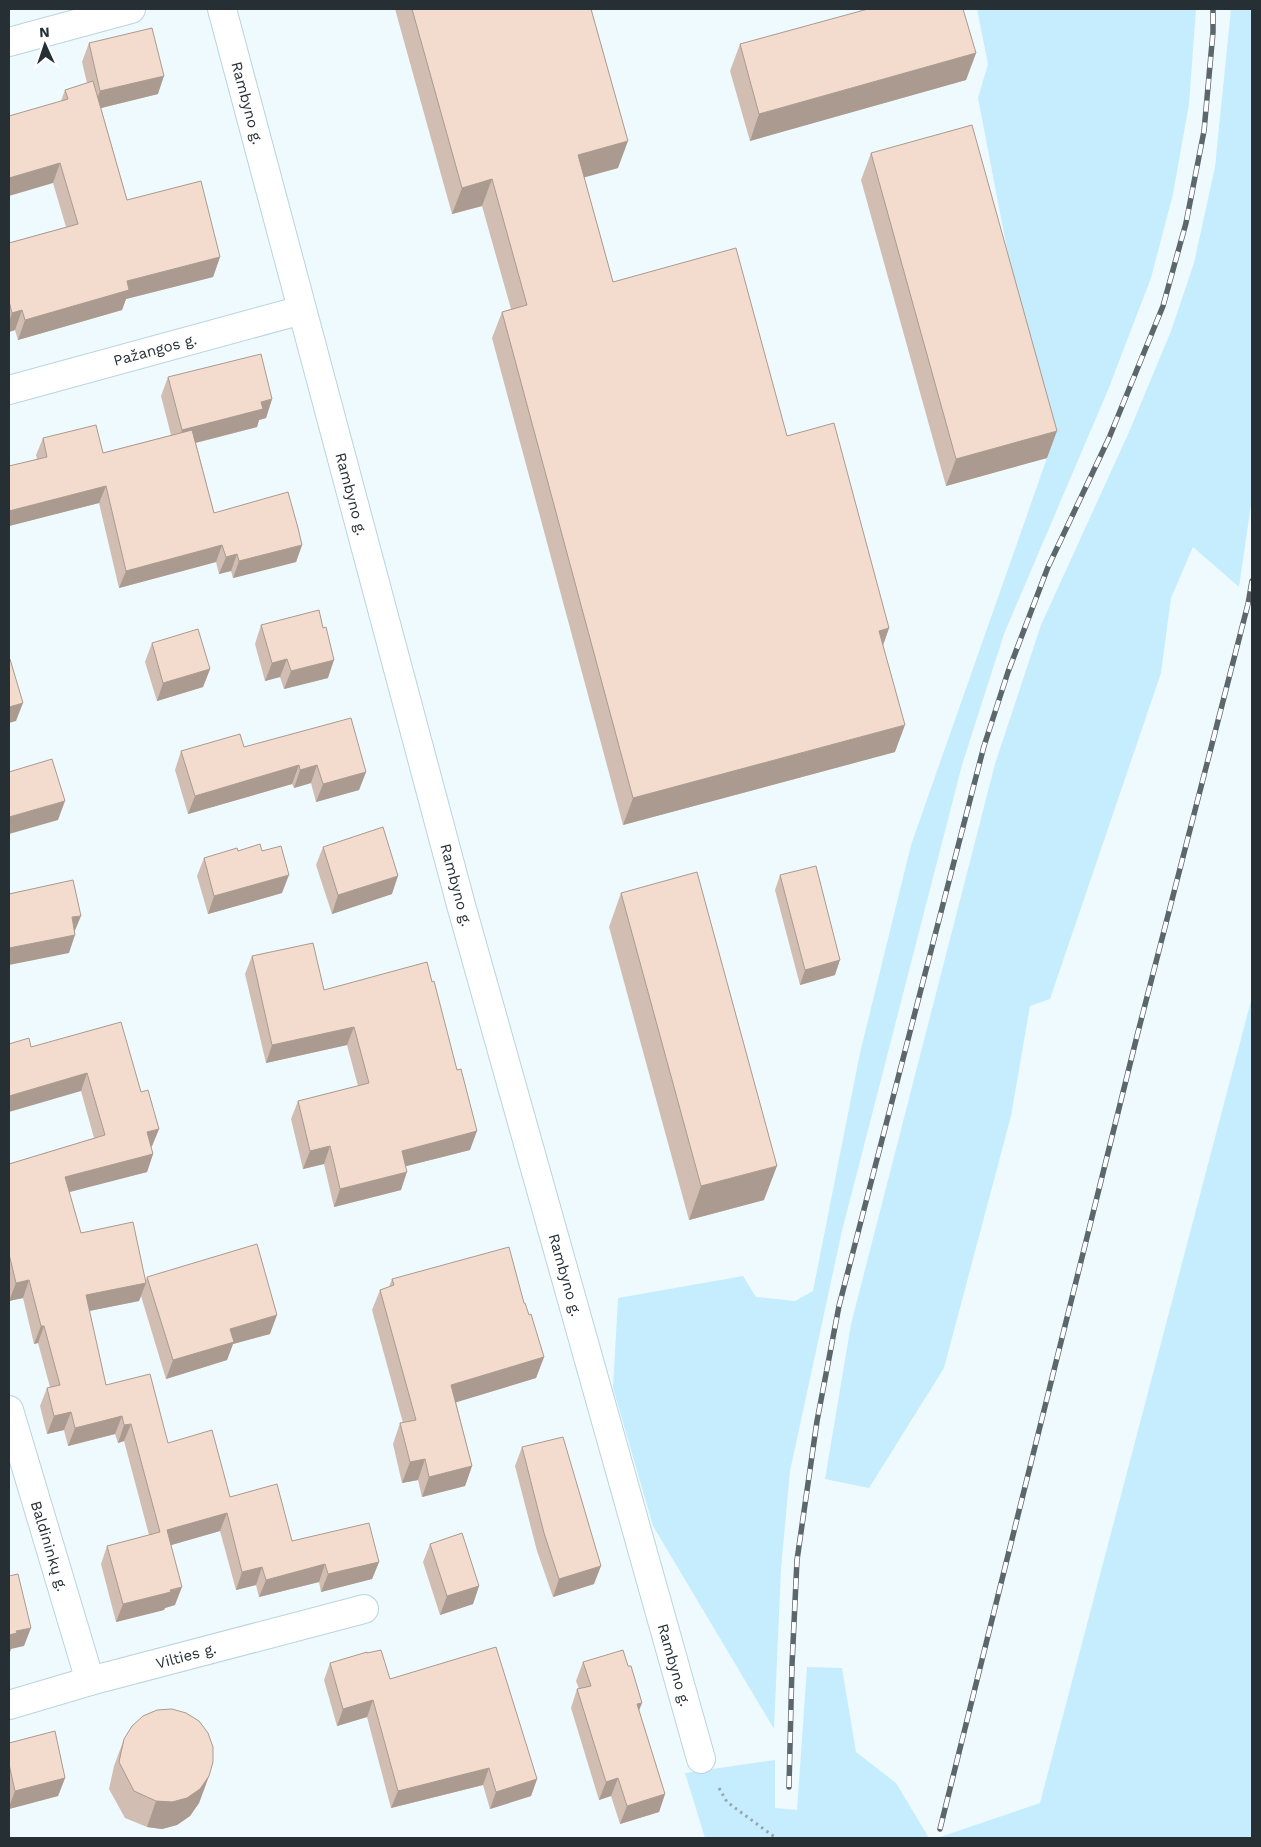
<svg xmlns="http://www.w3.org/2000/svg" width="1261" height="1847" font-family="'Work Sans',sans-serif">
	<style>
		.green { fill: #c6edfd }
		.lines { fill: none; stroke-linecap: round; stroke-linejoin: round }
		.street-casing { stroke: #bad4de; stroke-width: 30 }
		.path { stroke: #9ca7ab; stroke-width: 3; stroke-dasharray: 2.5 4; stroke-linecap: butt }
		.street { stroke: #fff; stroke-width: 28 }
		.rail-casing { stroke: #5d676b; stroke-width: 5.5 }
		.rail { stroke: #fff; stroke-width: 4; stroke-dasharray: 11; stroke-linecap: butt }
		.wall { fill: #d1bdb1 }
		.shaded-wall { fill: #aa9a90 }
		.building { fill: #f3dcce; stroke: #aa9a90 }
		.labels { text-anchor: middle; stroke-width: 4.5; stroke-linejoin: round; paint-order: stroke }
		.street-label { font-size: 15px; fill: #263034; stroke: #fff }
	</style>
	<rect width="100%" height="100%" fill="#effafe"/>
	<!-- green -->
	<g class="green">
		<path d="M977,9H1196L1189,104L1173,194L1151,278L1108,390L1004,634L962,765L842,1231L790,1471L781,1569L774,1729L653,1526L613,1388L618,1298L743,1276L756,1297L795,1301L813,1291L860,1053L911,845L1047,458L978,98L988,64Z"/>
		<path d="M1231,9H1252V498L1239,587L1193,547L1171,598L1161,673L1050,999L1030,1006L1011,1116L944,1368L869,1488L825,1479L851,1324L995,764L1041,625L1129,432L1171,331L1194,263L1215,167Z"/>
		<path d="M1252,997V1838H937L1040,1803Z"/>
		<path d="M807,1667L842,1668L856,1752L896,1783L929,1838H705L685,1773L775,1760V1808L797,1810Z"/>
	</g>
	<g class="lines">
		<!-- street casing -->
		<g class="street-casing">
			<g id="street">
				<path d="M222,9L461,905L701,1759"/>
				<path d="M9,42L131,9"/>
				<path d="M9,390L302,310"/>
				<path d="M9,1410L90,1681"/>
				<path d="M9,1705L90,1681L364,1609"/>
			</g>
		</g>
		<!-- path -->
		<path class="path" d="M719,1788L727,1802L776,1838"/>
		<!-- street -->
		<use href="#street" class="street"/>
		<!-- rail casing -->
		<g class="rail-casing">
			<g id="rail">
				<path d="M789,1787L792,1665L797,1560L817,1421L839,1306L984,746L1008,672L1048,567L1109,438L1163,306L1186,223L1204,131L1213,32V9"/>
				<path d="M940,1829L1137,1036L1248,604L1252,581"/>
			</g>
		</g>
		<!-- rail -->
		<use href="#rail" class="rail"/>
	</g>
	<!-- wall -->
	<g class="wall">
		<path d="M395,9H591L618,168L584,177L613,282L787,436L889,628L883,645L895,752L623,825L492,338L502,312L511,309L482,206L452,214Z"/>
		<path d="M89,43L158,94L101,108L127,200L220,257L213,277L126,299L122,310L18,340L15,330L9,332V243L66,227L53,183L61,101L65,90L87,83L82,62Z"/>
		<path d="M740,44L976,53L966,80L750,141L730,71Z"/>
		<path d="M871,153L1047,458L946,486L861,180Z"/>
		<path d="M168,377L272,399L266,418L259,420L257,427L196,443L214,513L302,545L296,562L233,578L231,571L219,574L216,562L119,588L99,503L9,526V466L37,459L36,455L43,438L103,453L171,435L161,396Z"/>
		<path d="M261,625L328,678L284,689L280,677L265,681L255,644Z"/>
		<path d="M152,643L210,669L203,687L157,701L145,662Z"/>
		<path d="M244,747L366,772L359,790L316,802L311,783L294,788L292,784L188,814L175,770L181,751Z"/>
		<path d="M323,847L392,894L332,914L316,865Z"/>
		<path d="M238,851H262L282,893L208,914L197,876L204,858Z"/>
		<path d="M780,875L835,975L800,985L775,890Z"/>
		<path d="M621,893L764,1200L689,1220L609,927Z"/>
		<path d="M252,956L324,990L470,1150L406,1166L401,1190L334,1207L324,1164L303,1169L291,1119L298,1101L358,1086L347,1045L266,1063L245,974Z"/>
		<path d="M31,1047L141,1092L159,1129L152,1146L151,1147L153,1154L147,1172L69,1192L81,1233L145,1282L147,1277L270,1334L233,1344L227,1360L166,1379L141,1296L139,1301L89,1311L106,1385L168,1443L230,1497L292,1541L379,1562L372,1579L321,1592L319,1582L259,1597L256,1585L236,1590L220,1531L171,1545L175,1605L165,1608L164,1610L116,1622L101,1564L107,1546L149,1535L124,1441L118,1443L115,1434L68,1446L64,1430L47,1434L40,1406L47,1388L50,1387L38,1343L34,1344L23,1298L9,1301V1164L94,1138L81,1091Z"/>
		<path d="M392,1279L524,1303L529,1315L544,1357L536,1378L456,1402L472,1466L465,1486L422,1497L418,1480L402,1483L393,1444L400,1423H403L372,1310L380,1290L389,1287Z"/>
		<path d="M522,1447L594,1584L553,1597L537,1551L515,1466Z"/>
		<path d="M430,1544L479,1586L473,1604L440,1615L423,1562Z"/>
		<path d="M367,1653L390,1679L537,1779L531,1796L490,1809L483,1785L391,1808L367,1717L337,1726L324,1680L330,1663Z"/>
		<path d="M583,1662L639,1711L665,1794L659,1812L620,1824L611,1796L599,1800L571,1708L577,1689H579L576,1681Z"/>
		<path d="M124,1739L209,1776L199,1803L190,1816L177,1825L162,1829L147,1827L125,1818L109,1789L114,1766Z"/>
		<path d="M9,1743L65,1778L58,1796L9,1809Z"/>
	</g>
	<!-- shaded-wall -->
	<g class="shaded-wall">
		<path d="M976,53L966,80L750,141L759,114Z"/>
		<path d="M164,76L158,94L93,110L100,91Z"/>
		<path d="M628,141L618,168L568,182L578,155Z"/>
		<path d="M60,163L53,183L9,196V178Z"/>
		<path d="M492,179L482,206L452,214L462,188Z"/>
		<path d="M220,257L213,277L126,299L122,310L18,340L25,320L127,281Z"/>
		<path d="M22,310L15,330L9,332V322L12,313Z"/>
		<path d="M272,399L266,418L259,420L257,427L175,448L182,430Z"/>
		<path d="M1057,431L1047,458L946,486L956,459Z"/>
		<path d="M106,486L99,503L9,526V511Z"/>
		<path d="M222,545L216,562L119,588L126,571Z"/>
		<path d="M302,545L296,562L233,578L239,561Z"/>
		<path d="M237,554L231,571L219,574L226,557Z"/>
		<path d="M889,628L880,654L879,631Z"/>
		<path d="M287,659L280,677L265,681L272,663Z"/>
		<path d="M334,660L328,678L284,689L291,671Z"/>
		<path d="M210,669L203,687L157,701L163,683Z"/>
		<path d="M23,703L16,721L9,723V707Z"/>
		<path d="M905,725L895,752L623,825L633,798Z"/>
		<path d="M299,765L292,784L188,814L195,796Z"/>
		<path d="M317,765L311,783L294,788L300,770Z"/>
		<path d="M366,772L359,790L316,802L323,784Z"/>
		<path d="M65,801L58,820L9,834V817Z"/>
		<path d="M289,875L282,893L208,914L214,896Z"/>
		<path d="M398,876L392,894L332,914L338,895Z"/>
		<path d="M81,916L74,933L72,917Z"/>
		<path d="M75,935L69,953L9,965V948Z"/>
		<path d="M840,960L835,975L800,985L805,970Z"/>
		<path d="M354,1027L347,1045L266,1063L272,1045Z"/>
		<path d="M87,1073L81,1091L9,1112V1096Z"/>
		<path d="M159,1129L152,1146L141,1150L147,1132Z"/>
		<path d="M477,1131L470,1150L395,1169L402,1151Z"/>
		<path d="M330,1146L324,1164L303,1169L310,1151Z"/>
		<path d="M153,1154L147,1172L58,1195L65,1177Z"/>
		<path d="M777,1166L764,1200L689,1220L701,1186Z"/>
		<path d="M407,1172L401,1190L334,1207L340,1189Z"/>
		<path d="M29,1280L23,1298L9,1301L16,1283Z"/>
		<path d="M146,1283L139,1301L79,1313L86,1295Z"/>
		<path d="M277,1315L270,1334L233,1344L227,1360L166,1379L173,1360L230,1329Z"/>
		<path d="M41,1326H44L38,1343L34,1344Z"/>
		<path d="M544,1357L536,1378L444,1406L451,1385Z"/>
		<path d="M71,1412L64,1430L47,1434L54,1416Z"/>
		<path d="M122,1416L115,1434L68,1446L75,1428Z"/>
		<path d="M131,1424L124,1441L118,1443L124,1425Z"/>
		<path d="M425,1459L418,1480L402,1483L410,1462Z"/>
		<path d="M472,1466L465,1486L422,1497L429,1477Z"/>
		<path d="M227,1513L220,1531L161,1548L167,1530Z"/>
		<path d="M379,1562L372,1579L321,1592L328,1574Z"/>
		<path d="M325,1564L319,1582L259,1597L266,1580Z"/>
		<path d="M601,1566L594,1584L553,1597L559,1579Z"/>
		<path d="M262,1567L256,1585L236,1590L242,1572Z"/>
		<path d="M479,1586L473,1604L440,1615L447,1596Z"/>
		<path d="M182,1587L175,1605L165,1608L164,1610L116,1622L123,1604Z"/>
		<path d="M31,1628L24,1646L11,1649L10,1652H9V1635L16,1631Z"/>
		<path d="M373,1700L367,1717L337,1726L343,1709Z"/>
		<path d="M642,1703L635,1721L637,1704Z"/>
		<path d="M489,1768L483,1785L391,1808L398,1791Z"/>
		<path d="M209,1776L199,1803L190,1816L177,1825L162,1829L147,1827L156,1801Z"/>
		<path d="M65,1778L58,1796L9,1809V1807L15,1791Z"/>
		<path d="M618,1778L611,1796L599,1800L606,1782Z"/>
		<path d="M537,1779L531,1796L490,1809L496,1792Z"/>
		<path d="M665,1794L659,1812L620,1824L627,1806Z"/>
	</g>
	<!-- building -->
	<g class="building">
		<path d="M412,9H591L628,141L578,155L613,282L736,248L787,436L834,423L889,628L879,631L905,725L633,798L502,312L527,305L492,179L462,188Z"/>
		<path d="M868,9H963L976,53L759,114L740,44Z"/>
		<path d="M152,28L164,76L100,91L89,43Z"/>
		<path d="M93,81L127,200L201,181L220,257L127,281L129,290L25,320L22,310L12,313L9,301V243L78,224L60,163L9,178V116L68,99L65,90Z"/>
		<path d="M972,125L1057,431L956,459L871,153Z"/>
		<path d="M261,354L272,399L261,402L263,409L182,430L168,377Z"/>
		<path d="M96,425L103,453L192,430L214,513L288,492L298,528L302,545L239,561L237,554L226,557L222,545L126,571L106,486L9,511V466L47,457L43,438Z"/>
		<path d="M319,610L323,628L326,627L334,660L291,671L287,659L272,663L261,625Z"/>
		<path d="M198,629L210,669L163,683L152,643Z"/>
		<path d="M9,659H10L23,703L9,707Z"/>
		<path d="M351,718L366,772L323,784L317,765L300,770L299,765L195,796L181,751L240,734L244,747Z"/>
		<path d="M52,759L65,801L9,817V772Z"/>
		<path d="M383,827L398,876L338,895L323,847Z"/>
		<path d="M260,844L262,851L281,846L289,875L214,896L204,858L237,848L238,851Z"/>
		<path d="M816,866L840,960L805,970L780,875Z"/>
		<path d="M697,872L777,1166L701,1186L621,893Z"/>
		<path d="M73,880L81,916L72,917L75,935L9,948V894Z"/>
		<path d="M313,943L324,990L427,962L432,982L434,981L457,1070L461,1069L477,1131L402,1151L407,1172L340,1189L330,1146L310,1151L298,1101L369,1083L354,1027L272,1045L252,956Z"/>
		<path d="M121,1022L141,1092L148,1090L159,1129L147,1132L153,1154L65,1177L81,1233L133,1222L146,1283L86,1295L106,1385L150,1374L168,1443L212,1430L230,1497L277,1484L292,1541L369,1523L379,1562L328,1574L325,1564L266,1580L262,1567L242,1572L227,1513L167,1530L182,1587L170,1590L171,1592L123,1604L107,1546L160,1532L131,1424L124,1425L122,1416L75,1428L71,1412L54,1416L47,1388L60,1385L44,1326H41L29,1280L16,1283L9,1254V1164L105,1135L87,1073L9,1096V1044L29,1038L31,1047Z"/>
		<path d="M257,1244L277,1315L230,1329L234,1342L173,1360L147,1277Z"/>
		<path d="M509,1247L524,1303H525L529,1315L531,1314L544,1357L451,1385L472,1466L429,1477L425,1459L410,1462L400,1423L416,1420L380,1290L394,1285L392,1279Z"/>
		<path d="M563,1437L601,1566L559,1579L544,1533L522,1447Z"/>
		<path d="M462,1533L479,1586L447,1596L430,1544Z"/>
		<path d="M18,1574L31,1628L16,1631L17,1633L9,1635V1576Z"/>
		<path d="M496,1647L537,1779L496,1792L489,1768L398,1791L373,1700L343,1709L330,1663L367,1652V1653L381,1650L390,1679Z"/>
		<path d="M623,1650L628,1666H631L642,1703L637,1704L665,1794L627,1806L618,1778L606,1782L577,1689L591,1686L583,1662Z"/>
		<path d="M172,1709L186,1713L199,1721L208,1733L213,1747V1762L209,1776L200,1789L187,1798L172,1802L156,1801L134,1791L119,1762L124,1739L132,1726L143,1716L157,1710Z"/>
		<path d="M55,1731L65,1778L15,1791L9,1764V1743Z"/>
	</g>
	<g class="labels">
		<!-- street labels -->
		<g class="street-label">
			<text transform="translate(247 103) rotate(75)" y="5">Rambyno g.</text>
			<text transform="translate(155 350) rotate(-15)" y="5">Pažangos g.</text>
			<text transform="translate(351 494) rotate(75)" y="5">Rambyno g.</text>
			<text transform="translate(456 885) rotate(75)" y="5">Rambyno g.</text>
			<text transform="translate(565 1275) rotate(74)" y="5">Rambyno g.</text>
			<text transform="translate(49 1546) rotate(73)" y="5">Baldininkų g.</text>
			<text transform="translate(186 1656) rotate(-15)" y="5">Vilties g.</text>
			<text transform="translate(674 1665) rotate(74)" y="5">Rambyno g.</text>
		</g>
	</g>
	<!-- border -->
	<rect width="1261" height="1847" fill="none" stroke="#263034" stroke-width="20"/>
	<!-- north arrow -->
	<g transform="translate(45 45) rotate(357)" stroke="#ffffff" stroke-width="4" paint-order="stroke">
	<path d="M0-4L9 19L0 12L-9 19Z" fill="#263034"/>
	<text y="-8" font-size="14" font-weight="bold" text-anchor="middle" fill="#263034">N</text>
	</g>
</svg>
